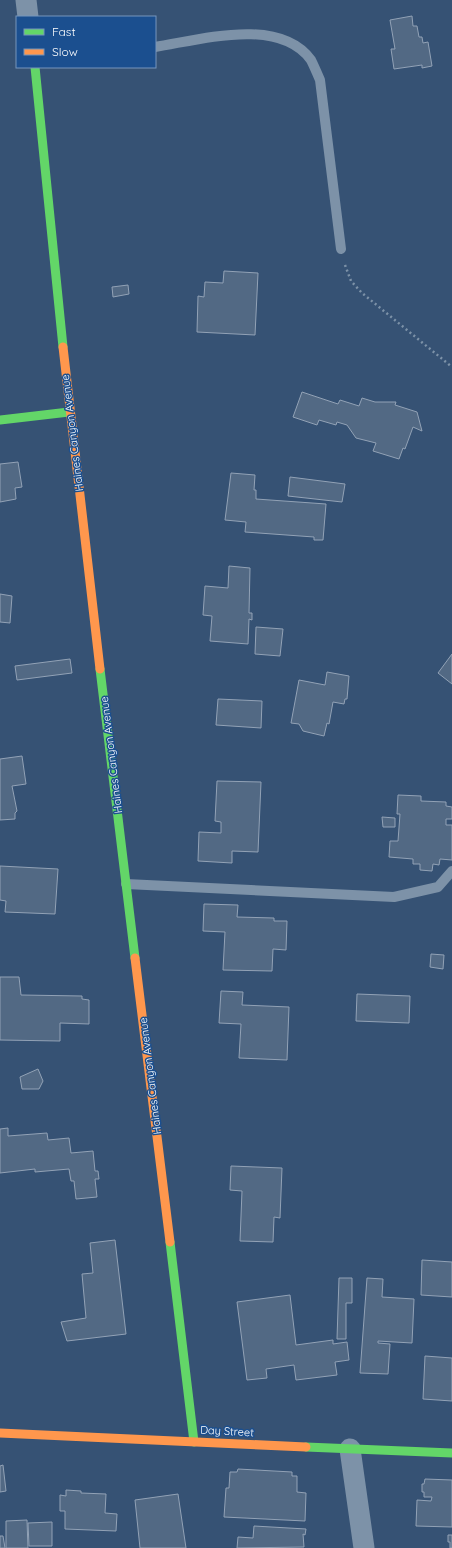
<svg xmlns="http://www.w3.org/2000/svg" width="452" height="1548" font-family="Quicksand,sans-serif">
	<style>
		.building { fill: #526984; stroke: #92a2b6 }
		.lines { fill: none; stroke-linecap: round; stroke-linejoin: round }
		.path { stroke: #7d92a8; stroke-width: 2.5; stroke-dasharray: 2 3; stroke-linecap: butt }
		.lane { stroke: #7d92a8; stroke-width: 10 }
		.street { stroke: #7d92a8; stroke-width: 21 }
		.fast { stroke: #63d668; stroke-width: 9 }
		.slow { stroke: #ff974d; stroke-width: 9 }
		.labels { text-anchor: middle; stroke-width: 3; stroke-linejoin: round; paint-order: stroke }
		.street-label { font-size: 11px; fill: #fff; stroke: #1b4f8f }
	</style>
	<rect width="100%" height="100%" fill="#365274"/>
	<!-- building -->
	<g class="building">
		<path d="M412,16L413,26H417L419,37H422L423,43L428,42L432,66L422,68V65L394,69L391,49H395L390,20Z"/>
		<path d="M224,271L258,273L255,335L197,332L198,296L204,297L205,282L223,283Z"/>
		<path d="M128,285L129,294L113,297L112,287Z"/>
		<path d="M302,392L338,404L340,400L359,406L362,398L375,402H396L395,405L417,412L422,431L413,427L405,449L403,448L399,459L373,451L376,443L356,438L347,425L337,422L336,425L319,420L317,425L293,417Z"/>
		<path d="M18,462L22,487L15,488L16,499L0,502V464Z"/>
		<path d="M231,473L255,475L254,490H256V499L326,504L323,540H314V537L245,532L246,522L225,520Z"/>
		<path d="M290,477L345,484L342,502L288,496Z"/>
		<path d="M229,566L250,568L249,613H252V620L249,619L248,644L210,641L212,616L203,615L205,586L228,588Z"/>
		<path d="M0,594L12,596L10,623L0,622Z"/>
		<path d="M256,627L283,629L280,656L255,654Z"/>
		<path d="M452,654V684L438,673Z"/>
		<path d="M70,659L72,673L17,680L15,666Z"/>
		<path d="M327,672L349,676L347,699H345L344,704L333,702L329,724L327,723L324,736L303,731L299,724L291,723L299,680L325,685Z"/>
		<path d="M218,699L262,701L261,728L216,725Z"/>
		<path d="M22,756L26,784L12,786L17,811L15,813V819L0,820V759Z"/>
		<path d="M217,781L261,782L258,852L232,851V863L198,861L199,832L221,833V822L215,821Z"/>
		<path d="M398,795L421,796V801L446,802V806L452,807V819H446V825H452V860L440,859L439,865L433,864L432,871L420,870V864H413V859L389,857L390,841H398L400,814H397Z"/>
		<path d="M382,817L395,818V827H383Z"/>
		<path d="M0,866L58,869L55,914L5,912L6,901L0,900Z"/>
		<path d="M204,904L238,905L237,917L274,918V921H287L286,950L273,949L272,971L223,970L225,932L203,931Z"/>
		<path d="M431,954L444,955L443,969L430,967Z"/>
		<path d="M0,977H19L21,995L82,996V999L89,1000V1024L60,1023V1041L0,1040Z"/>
		<path d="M221,991L243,992L242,1005L289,1007L287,1060L239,1058L241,1024L219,1023Z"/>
		<path d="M357,994L410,996L409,1023L356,1021Z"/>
		<path d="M38,1069L43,1081L39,1089H22L20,1077Z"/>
		<path d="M8,1128V1136L47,1133L48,1140L69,1138L71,1153L93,1151L95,1171H98L99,1179H95L97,1197L76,1199L74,1181H71L69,1169L35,1172V1169L0,1173V1129Z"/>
		<path d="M231,1166L282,1168L280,1218L274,1217L273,1242L240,1241L242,1191L230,1190Z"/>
		<path d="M115,1240L126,1334L67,1341L61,1322L86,1318L82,1274L93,1273L90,1243Z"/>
		<path d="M422,1260L452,1262V1297L421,1295Z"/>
		<path d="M339,1278H352V1303H346V1339H337Z"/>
		<path d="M367,1278L383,1279L382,1297L414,1299L412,1343L378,1341V1343L390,1344L388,1374L360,1373Z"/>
		<path d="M290,1295L296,1345L333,1340V1344L347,1342L349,1360L335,1362L337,1375L296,1380L294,1365L266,1369L267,1378L247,1380L237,1302Z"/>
		<path d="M425,1356L452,1358V1401L423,1399Z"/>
		<path d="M3,1465L6,1491L0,1492V1466Z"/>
		<path d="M238,1469L292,1472V1476H297V1492L306,1493L305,1521L224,1517L226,1488H229L230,1472H237Z"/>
		<path d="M425,1479L452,1480V1527L416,1526L417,1500L431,1501L432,1497H424V1492H422V1484H424Z"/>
		<path d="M66,1490L81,1491V1493L106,1494L105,1513L117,1514L116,1531L65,1529V1511H60V1495L66,1496Z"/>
		<path d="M178,1494L186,1548H140L135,1500Z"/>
		<path d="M27,1520L28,1548H6V1521Z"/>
		<path d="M52,1522V1546H29L28,1523Z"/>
		<path d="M254,1526L306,1529L305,1535L303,1534L304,1547L237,1548L238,1537L253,1538Z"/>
		<path d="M448,1535H452V1548H450V1542H448Z"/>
		<path d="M0,1536H3L5,1548H0Z"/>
	</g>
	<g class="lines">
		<!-- path -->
		<path class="path" d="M345,265L351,281L362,293L452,367"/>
		<!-- lane -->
		<g class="lane">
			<path d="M155,47C200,40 279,16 311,60C314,66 317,73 320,80L341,249"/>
			<path d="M126,884L394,897L438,887L452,871"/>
		</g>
		<!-- street -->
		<g class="street">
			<path d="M26,0L28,17"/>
			<path d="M350,1449L364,1548"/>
		</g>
		<!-- fast -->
		<g class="fast">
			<path d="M35,67L63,347"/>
			<path d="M0,420L69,412"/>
			<path d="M100,669L135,958"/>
			<path d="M170,1242L194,1442"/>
			<path d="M306,1447L452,1453"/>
		</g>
		<!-- slow -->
		<g class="slow">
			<path d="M63,347L100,669"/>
			<path d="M135,958L170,1242"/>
			<path d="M0,1433L306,1447"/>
		</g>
	</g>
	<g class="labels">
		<!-- street labels -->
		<g class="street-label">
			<text transform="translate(72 433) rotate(-97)" y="4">Haines Canyon Avenue</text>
			<text transform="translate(111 755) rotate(-97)" y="4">Haines Canyon Avenue</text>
			<text transform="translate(150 1076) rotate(-97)" y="4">Haines Canyon Avenue</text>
			<text transform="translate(227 1431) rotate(3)" y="4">Day Street</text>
		</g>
	</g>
	<!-- legend -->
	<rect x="16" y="16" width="140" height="52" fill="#1b4f8f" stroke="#7695bc"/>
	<rect x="24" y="29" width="20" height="6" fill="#63d668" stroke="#7695bc"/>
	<text x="52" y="36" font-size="12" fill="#ffffff">Fast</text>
	<rect x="24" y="49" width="20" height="6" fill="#ff974d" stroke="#7695bc"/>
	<text x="52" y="56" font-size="12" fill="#ffffff">Slow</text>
</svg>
